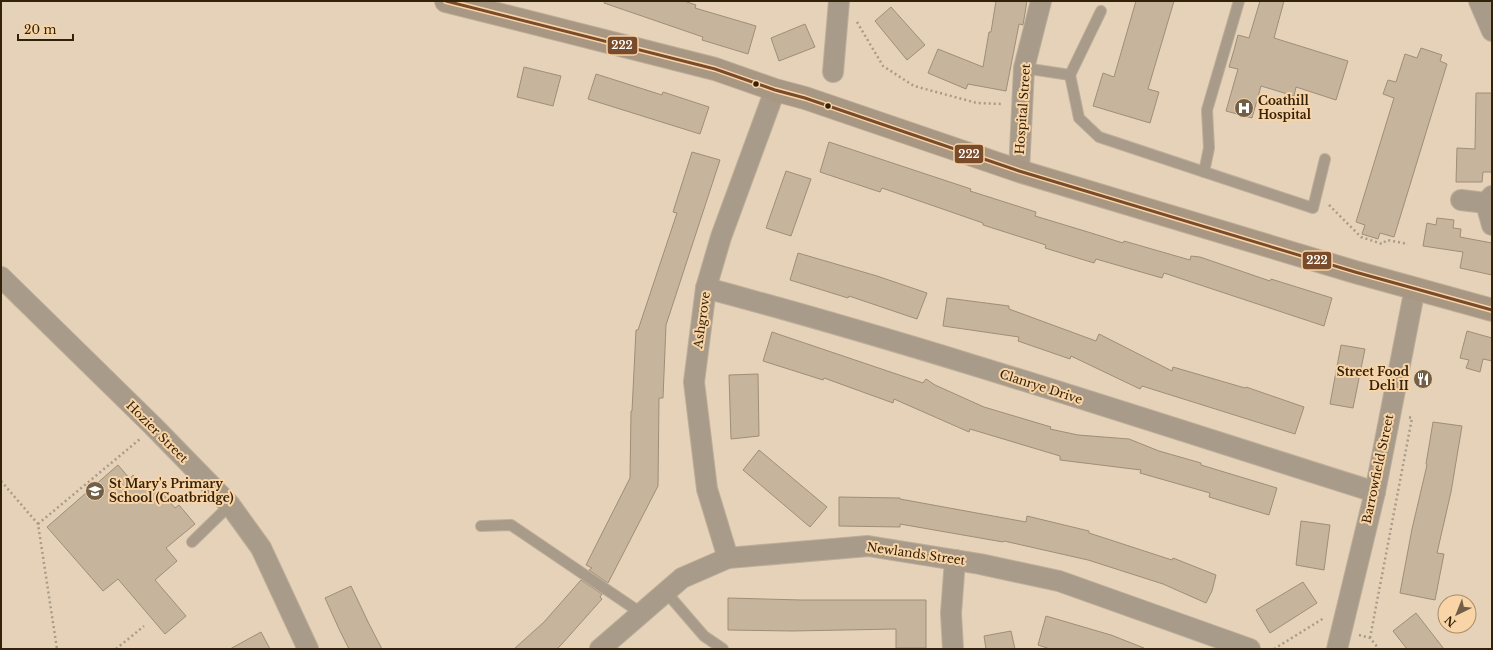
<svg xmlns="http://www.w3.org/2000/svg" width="1493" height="650" font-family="'Libre Baskerville',serif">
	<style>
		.building { fill: #c6b49d; stroke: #9f8e78 }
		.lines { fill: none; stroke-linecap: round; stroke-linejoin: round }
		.lane-casing { stroke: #beae99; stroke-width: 12 }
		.street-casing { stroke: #beae99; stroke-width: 22 }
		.secondary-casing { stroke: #beae99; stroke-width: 24 }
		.path { stroke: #a89b8a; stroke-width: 2.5; stroke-dasharray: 2 3; stroke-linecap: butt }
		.lane { stroke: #a89b8a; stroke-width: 10 }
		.street { stroke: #a89b8a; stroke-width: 20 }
		.secondary { stroke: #a79783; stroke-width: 22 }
		.bus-1-casing { stroke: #f8d4a6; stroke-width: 6 }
		.bus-1 { stroke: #7a4b2a; stroke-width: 3 }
		.bus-dot { fill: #33220a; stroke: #f8d4a6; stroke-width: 1.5 }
		.labels { text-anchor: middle; stroke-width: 4; stroke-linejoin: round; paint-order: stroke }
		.poi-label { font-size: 12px; font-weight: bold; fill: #33220a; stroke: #f8d4a6; text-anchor: start }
		.street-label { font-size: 12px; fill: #33220a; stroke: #f8d4a6 }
		.line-badge { stroke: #f8d4a6; stroke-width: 1.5 }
		.badge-label { font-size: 11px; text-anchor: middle; font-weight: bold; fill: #fff }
	</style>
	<rect width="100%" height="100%" fill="#e5d2b9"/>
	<!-- building -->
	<g class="building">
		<path d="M605,1H684L696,5L695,8L756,26L748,54L702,40L703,37L604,3Z"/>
		<path d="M996,1H1027L1023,25L1019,24L1006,91L968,84L966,89L928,73L938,49L983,67L989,32H991Z"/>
		<path d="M1136,1H1174L1148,89L1159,92L1150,123L1093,106L1103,73L1114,77Z"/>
		<path d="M1260,1H1284L1274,38L1348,61L1336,100L1296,87L1294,96L1261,86L1252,118L1226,111L1238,69L1229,67L1234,50L1238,35L1249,38Z"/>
		<path d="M891,7L925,45L907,60L875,21Z"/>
		<path d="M805,24L815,47L779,61L771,38Z"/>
		<path d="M1421,48L1442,55L1440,61L1447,64L1394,237L1380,233L1378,239L1362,234L1365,225L1356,222L1394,98L1383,94L1388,80L1396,82L1405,54L1417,58Z"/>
		<path d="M524,67L561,76L553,106L517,97Z"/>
		<path d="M596,74L662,95L663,92L709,107L700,134L588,99Z"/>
		<path d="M1476,93H1492V172H1483L1482,182H1456L1457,148L1475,149Z"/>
		<path d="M829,142L971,189L970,191L1036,212L1035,216L1088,232L1123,243L1124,241L1190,260L1191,256L1200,257L1270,281L1271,279L1332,298L1324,326L1164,273L1162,278L1096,259L1094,263L1045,248L1046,245L983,225V223L882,188L880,192L820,172Z"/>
		<path d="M692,152L720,160L666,325L663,398H659L658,486L608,583L589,570L592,568L586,565L630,478L631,411H632L636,330H638L677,213L673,212Z"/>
		<path d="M786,171L811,179L791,236L766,228Z"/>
		<path d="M1437,218L1454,220L1453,228L1461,229L1460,237L1492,243V275L1460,268L1463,252L1423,246L1427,223L1436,225Z"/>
		<path d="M798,253L877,276L927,293L917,319L849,296L848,298L790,280Z"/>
		<path d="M947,298L1009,306V309L1096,341L1099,334L1172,371L1173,367L1245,388L1246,387L1304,407L1295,434L1142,386L1140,389L1071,356L1070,359L1018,341L1019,337L943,326Z"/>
		<path d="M1467,331L1492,338V361L1483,359L1480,372L1466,368L1469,360L1460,358Z"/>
		<path d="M772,332L923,383L926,379L935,385L984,407L1051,427L1050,429L1078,435L1129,439L1159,451L1201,463V465L1277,488L1269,515L1209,497L1210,493L1140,473L1141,470L1060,460V456L970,429L969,432L894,399L893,403L824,378L823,380L763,361Z"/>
		<path d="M1341,345L1365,349L1353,408L1330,404Z"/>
		<path d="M758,374L759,436L731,439L729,375Z"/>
		<path d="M1433,422L1462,426L1451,492L1437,553L1444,554L1435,600L1400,593L1412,529L1427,465L1426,464Z"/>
		<path d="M759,450L827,507L810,527L743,470Z"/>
		<path d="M118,465L130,479L133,475L145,488L149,485L160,498L164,495L175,508L179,505L195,524L166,548L177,561L155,580L186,616L165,634L118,579L103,591L47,527Z"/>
		<path d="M839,497L900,498V499L1026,522L1027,516L1089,531V533L1172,560L1173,558L1216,575L1212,591L1206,603L1163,584L1088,560L1004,541L1003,542L900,524V527L839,526Z"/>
		<path d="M1301,521L1330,525L1324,570L1296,565Z"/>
		<path d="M581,580L602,594L600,597L602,599L561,645L557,649H514L544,622Z"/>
		<path d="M1303,582L1317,603L1270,633L1256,610Z"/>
		<path d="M351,586L369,624L382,649H349L339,629L325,598Z"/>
		<path d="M728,598L802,600H926V648H896V629L792,631L728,630Z"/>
		<path d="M1416,613L1444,649H1407L1393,631Z"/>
		<path d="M1046,616L1111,635L1144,648V649H1050L1038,645Z"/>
		<path d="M1011,631L1015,649H986L984,636Z"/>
		<path d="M261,632L270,649H230Z"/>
	</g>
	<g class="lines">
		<!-- lane casing -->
		<g class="lane-casing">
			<g id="lane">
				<path d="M1024,68L1070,75L1101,11"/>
				<path d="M1070,75L1079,118L1099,137L1313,208L1325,159"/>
				<path d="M1204,172L1209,148L1207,110L1239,1"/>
				<path d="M481,526L511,525L641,613"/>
				<path d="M192,542L230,505"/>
				<path d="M666,592L704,636L723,649"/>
			</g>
		</g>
		<!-- street casing -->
		<g class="street-casing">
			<g id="street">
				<path d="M1479,1L1492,31"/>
				<path d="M833,72L839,1"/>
				<path d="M1019,171L1024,68L1041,1"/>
				<path d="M1461,200L1486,203L1492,196"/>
				<path d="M1486,203L1492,225"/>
				<path d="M1,277L153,426L230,505L261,548L308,649"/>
				<path d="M706,288C931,348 1153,422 1375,492"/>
				<path d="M728,558L707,489L694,382L706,288L721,237L775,90"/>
				<path d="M600,649L682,578L728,558L868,546L980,564L1059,581L1250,649"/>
				<path d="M953,649L951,613L955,560"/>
				<path d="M1337,649L1375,492L1415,288"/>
			</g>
		</g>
		<!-- secondary casing -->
		<g class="secondary-casing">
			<path id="secondary" d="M446,1L715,69L775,90L805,98L1019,171L1355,272L1492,310"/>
		</g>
		<!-- path -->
		<g class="path">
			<path d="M857,22L883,66L914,86L977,103L1003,104"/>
			<path d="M1329,205L1361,237L1382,244L1387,240L1408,244"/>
			<path d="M1,481L38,524L57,649"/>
			<path d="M38,524L140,439"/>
			<path d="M1359,635L1370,638L1379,649"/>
			<path d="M1370,638L1412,418L1408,417"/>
			<path d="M116,649L144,626"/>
			<path d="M1274,649L1324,618"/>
		</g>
		<!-- lane -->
		<use href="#lane" class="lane"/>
		<!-- street -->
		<use href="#street" class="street"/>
		<!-- secondary -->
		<use href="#secondary" class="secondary"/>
		<!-- bus-1 casing -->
		<g class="bus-1-casing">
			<path id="bus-1" d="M446,1L715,69L775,90L805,98L1019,171L1355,272L1492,310"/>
		</g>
		<!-- bus-1 -->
		<use href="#bus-1" class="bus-1"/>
	</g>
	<!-- icons -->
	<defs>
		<g id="hospital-disc" transform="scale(1)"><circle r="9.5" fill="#716047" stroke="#f8d4a6"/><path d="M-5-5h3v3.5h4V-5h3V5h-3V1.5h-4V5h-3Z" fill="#fff"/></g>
		<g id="restaurant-disc" transform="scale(1)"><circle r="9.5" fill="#716047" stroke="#f8d4a6"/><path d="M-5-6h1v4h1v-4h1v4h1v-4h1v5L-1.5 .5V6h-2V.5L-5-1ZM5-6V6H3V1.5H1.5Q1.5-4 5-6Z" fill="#fff"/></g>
		<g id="school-disc" transform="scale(1)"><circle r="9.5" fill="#716047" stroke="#f8d4a6"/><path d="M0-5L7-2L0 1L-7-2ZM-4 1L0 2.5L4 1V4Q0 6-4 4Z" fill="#fff"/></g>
	</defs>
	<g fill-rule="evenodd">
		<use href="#hospital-disc" x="1244" y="108"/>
		<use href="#restaurant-disc" x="1423" y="379"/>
		<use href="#school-disc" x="95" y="491"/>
	</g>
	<!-- markers -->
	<g class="bus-dot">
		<circle cx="756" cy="84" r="3.5"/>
		<circle cx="828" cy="106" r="3.5"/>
	</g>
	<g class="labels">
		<!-- poi labels -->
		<g class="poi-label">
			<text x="1258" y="105">Coathill<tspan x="1258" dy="14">Hospital</tspan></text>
			<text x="1409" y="376" text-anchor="end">Street Food<tspan x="1409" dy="14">Deli II</tspan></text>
			<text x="109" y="488">St Mary's Primary<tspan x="109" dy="14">School (Coatbridge)</tspan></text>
		</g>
		<!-- street labels -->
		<g class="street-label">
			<text transform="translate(1023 109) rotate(-86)" y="4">Hospital Street</text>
			<text transform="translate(702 320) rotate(-82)" y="4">Ashgrove</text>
			<text transform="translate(1041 387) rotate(18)" y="4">Clanrye Drive</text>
			<text transform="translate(157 432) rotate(45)" y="4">Hozier Street</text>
			<text transform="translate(1378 469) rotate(-78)" y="4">Barrowfield Street</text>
			<text transform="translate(916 554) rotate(8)" y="4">Newlands Street</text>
		</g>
	</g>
	<g class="line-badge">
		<rect x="607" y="36" width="31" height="19" rx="4" fill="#7a4b2a"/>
		<rect x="954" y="144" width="30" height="20" rx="4" fill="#7a4b2a"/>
		<rect x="1302" y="251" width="30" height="19" rx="4" fill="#7a4b2a"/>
	</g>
	<g class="badge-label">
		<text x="622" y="49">222</text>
		<text x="969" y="158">222</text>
		<text x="1317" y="264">222</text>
	</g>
	<!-- border -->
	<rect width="1493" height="650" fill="none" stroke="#33220a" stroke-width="4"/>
	<!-- north arrow -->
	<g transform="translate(1457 614) rotate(223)"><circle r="19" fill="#f8d4a6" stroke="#a98d68"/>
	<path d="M0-3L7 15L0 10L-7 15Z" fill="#716047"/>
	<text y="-6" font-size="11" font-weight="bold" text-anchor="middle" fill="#33220a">N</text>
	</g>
	<!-- scale -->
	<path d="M18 34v6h55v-6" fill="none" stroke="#33220a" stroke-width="2"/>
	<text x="24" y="34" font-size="12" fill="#33220a" stroke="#f8d4a6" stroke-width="3" paint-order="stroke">20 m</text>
</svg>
